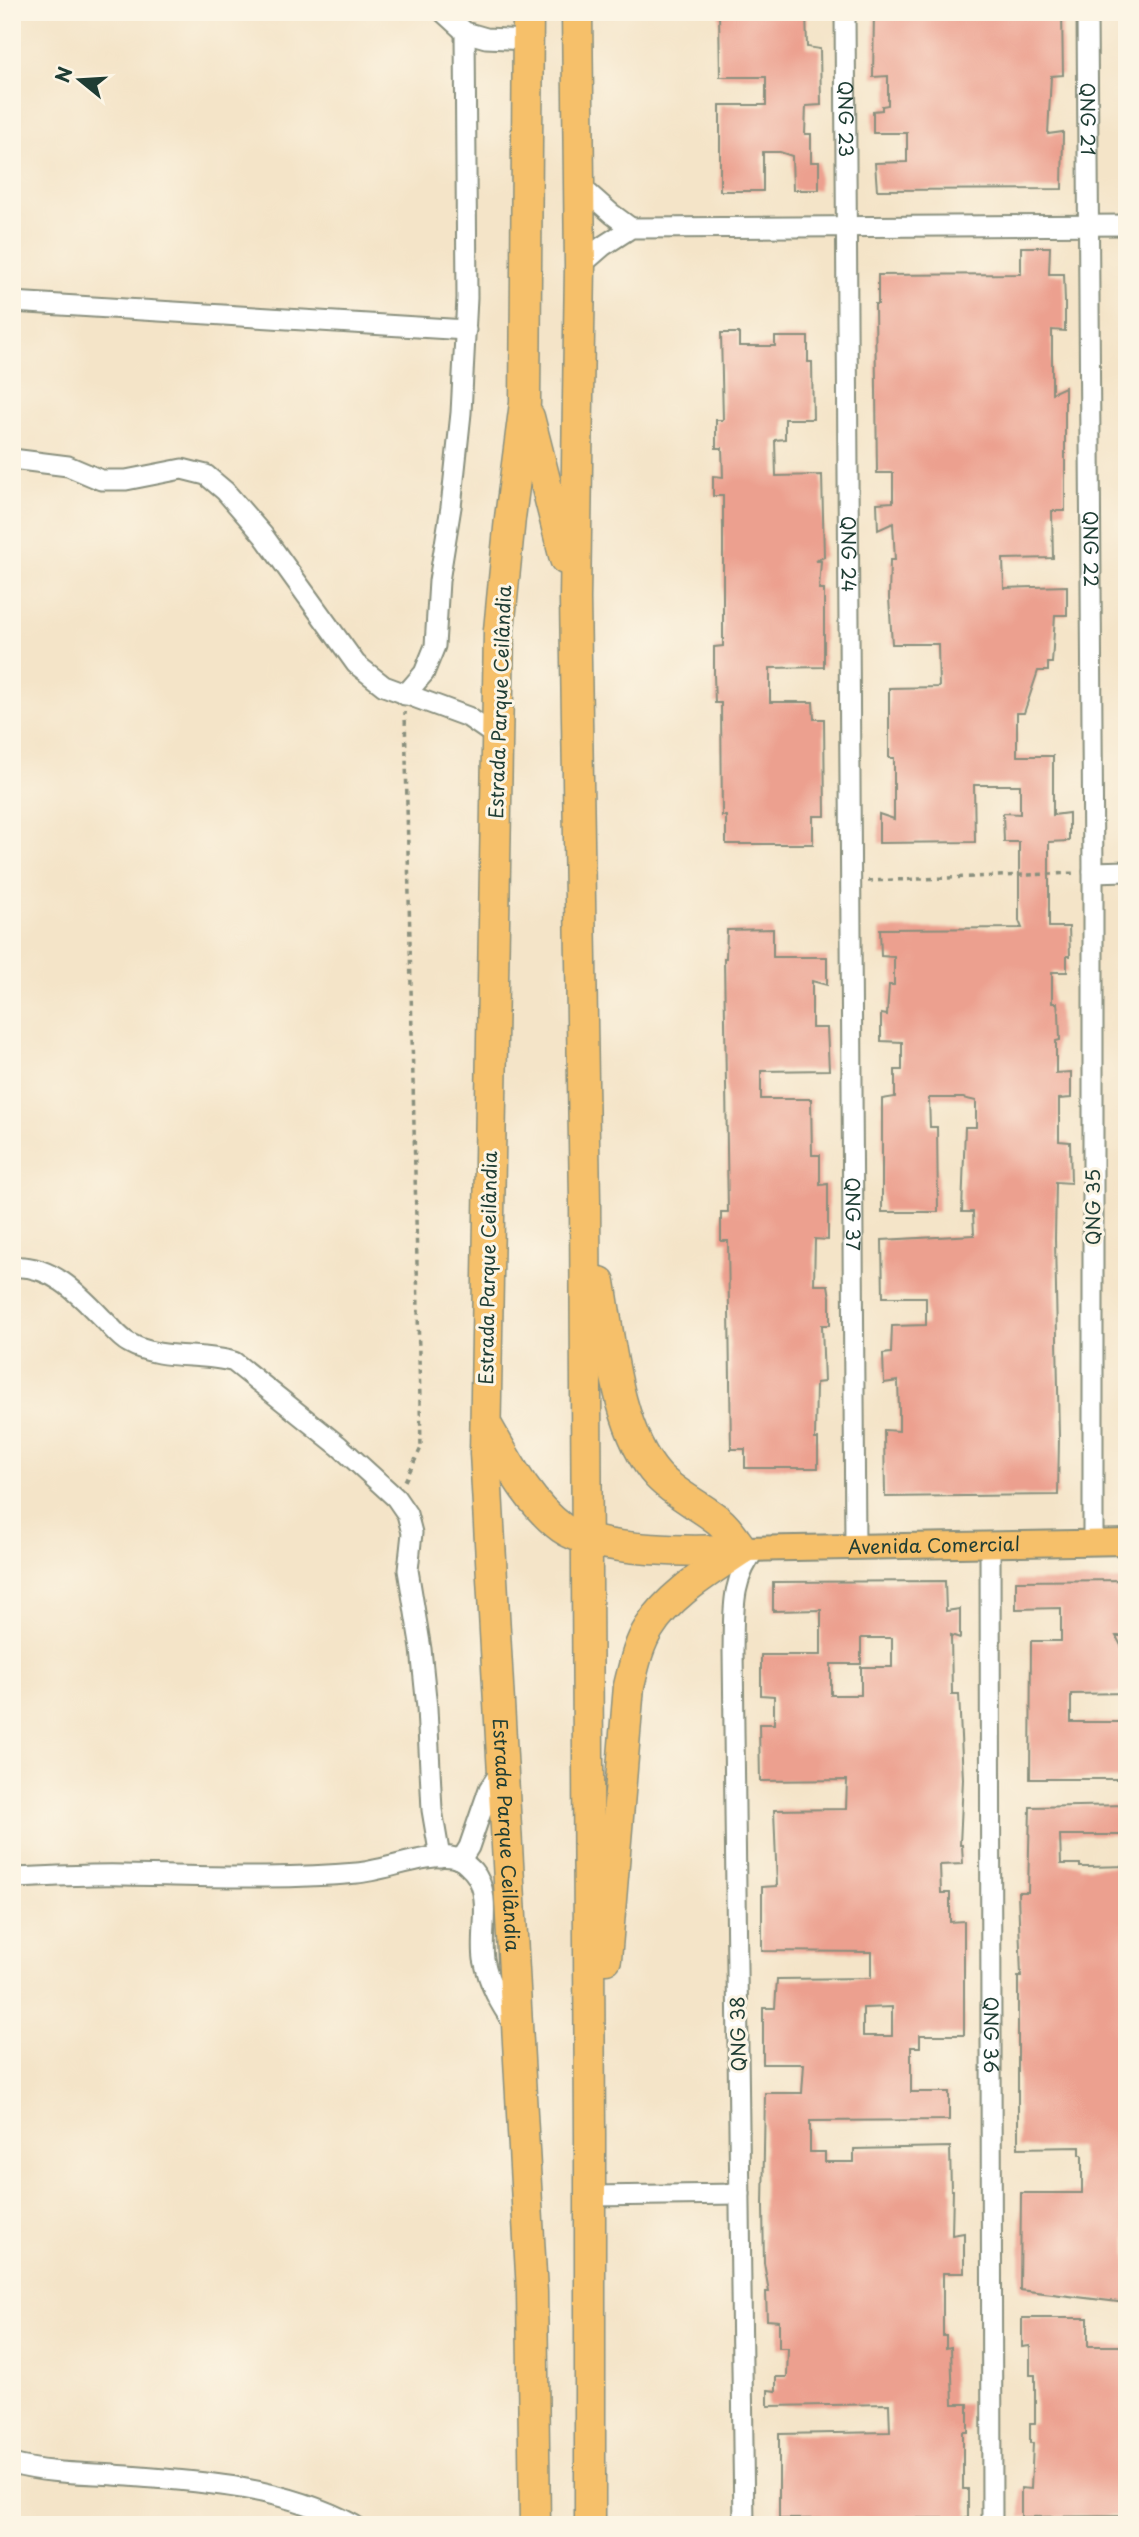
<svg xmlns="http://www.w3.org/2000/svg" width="1139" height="2537" font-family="'Playpen Sans',sans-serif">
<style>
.building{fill:#eca08f;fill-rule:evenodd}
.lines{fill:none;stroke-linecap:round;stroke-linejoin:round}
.minor-casing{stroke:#8a907e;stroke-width:23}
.major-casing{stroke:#8a907e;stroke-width:28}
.highway-casing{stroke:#8a907e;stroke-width:33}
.path{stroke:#8a907e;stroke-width:3.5;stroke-dasharray:5 5;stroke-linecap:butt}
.minor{stroke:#fff;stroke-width:19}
.major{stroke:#f6c06b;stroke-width:24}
.highway{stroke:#f6c06b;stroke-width:30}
.labels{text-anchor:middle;stroke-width:6;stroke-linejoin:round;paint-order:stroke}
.street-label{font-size:19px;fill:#1f3d34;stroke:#fcf5e5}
</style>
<rect width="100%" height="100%" fill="#fcf5e5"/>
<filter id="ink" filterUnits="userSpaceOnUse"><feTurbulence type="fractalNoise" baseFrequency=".0143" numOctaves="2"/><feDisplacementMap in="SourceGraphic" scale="14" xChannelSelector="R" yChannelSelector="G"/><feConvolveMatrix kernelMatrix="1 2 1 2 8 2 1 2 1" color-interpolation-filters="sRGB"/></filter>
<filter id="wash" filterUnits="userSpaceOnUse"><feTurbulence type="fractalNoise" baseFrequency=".00686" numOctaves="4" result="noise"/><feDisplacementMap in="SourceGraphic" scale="28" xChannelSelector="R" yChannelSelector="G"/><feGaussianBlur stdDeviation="1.57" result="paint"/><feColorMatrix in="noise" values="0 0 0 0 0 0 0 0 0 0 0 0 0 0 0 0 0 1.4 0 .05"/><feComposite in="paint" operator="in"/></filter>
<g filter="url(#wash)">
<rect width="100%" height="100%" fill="#f4e4c8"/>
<g id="blocks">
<!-- building -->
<g class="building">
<polygon points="719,12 806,12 807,47 820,49 821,105 806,106 805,134 811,134 811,162 819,162 819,190 793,190 792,156 780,152 763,152 763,191 720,191 720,105 766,105 766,77 720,77"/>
<polygon points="874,12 1062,12 1063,75 1051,76 1048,134 1063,132 1062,189 877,190 875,163 907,162 907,133 873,133 873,111 882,110 882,106 888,105 888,76 873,77"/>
<polygon points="1021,247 1050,247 1049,274 1064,274 1065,302 1065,331 1052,330 1052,393 1065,387 1065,511 1052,511 1053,558 1003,559 1004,588 1067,586 1067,615 1055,615 1052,663 1048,663 1048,671 1038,671 1024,713 1017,713 1017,756 1053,756 1053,815 1069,813 1069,841 1049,842 1049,927 1069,927 1070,956 1067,956 1067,972 1052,972 1052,1003 1057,1003 1058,1012 1059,1012 1060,1040 1056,1041 1056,1073 1071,1072 1071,1098 1059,1099 1059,1141 1070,1142 1071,1183 1056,1182 1055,1239 1059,1438 1058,1495 885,1497 884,1430 899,1431 899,1411 898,1381 884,1383 883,1354 891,1353 892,1326 926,1325 926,1297 883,1297 882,1240 974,1235 973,1212 962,1212 965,1127 976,1127 976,1101 963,1098 929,1098 930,1127 937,1127 938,1212 882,1212 882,1099 895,1097 895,1070 902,1070 902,1042 881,1041 881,1014 887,1015 889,985 894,985 894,957 881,956 880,929 1022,928 1019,921 1019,842 1004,842 1003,813 1020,814 1020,785 974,785 975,842 879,843 879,814 894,819 894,758 889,758 889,688 939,687 938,644 892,644 889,598 890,560 895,560 893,523 878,530 877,503 893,502 893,473 877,473 875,304 878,304 878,275 1021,274"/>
<polygon points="721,333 739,333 739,346 775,346 775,337 808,337 808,362 812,362 813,419 785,419 785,439 775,440 776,476 822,475 824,557 815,561 821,561 819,589 824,589 824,667 770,668 770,702 813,702 814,719 824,719 825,816 813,816 813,844 726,844 726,816 722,816 721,703 715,703 714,675 714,647 723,646 723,496 713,496 713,476 723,477 722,448 716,448 716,420 723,420"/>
<polygon points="773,929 773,957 827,957 827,985 812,981 812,1028 827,1028 829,1070 761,1071 761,1099 811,1099 812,1155 820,1155 820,1185 828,1184 828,1240 815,1239 814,1285 828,1285 830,1297 830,1325 822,1325 824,1382 816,1383 815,1439 818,1439 818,1468 745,1468 745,1449 731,1449 728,1241 721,1241 721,1212 728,1212 724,958 726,958 727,930"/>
<polygon points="1127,1580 1127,1636 1116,1636 1127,1657 1127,1693 1071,1694 1071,1722 1127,1722 1127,1779 1030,1779 1031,1641 1061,1641 1061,1608 1016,1609 1016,1581"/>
<path d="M945 1581 946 1611 960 1609V1638L951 1635 952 1694H959L963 1779 960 1845H962L963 1864 940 1865 941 1893H950V1922L964 1921V2035H920V2047H911V2092H949V2120L810 2121V2152H825V2162H854V2149L950 2147 951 2190H953L952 2235 964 2233V2273H943V2336H946V2348L951 2347 953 2404H968V2432H963V2489H968V2518L779 2519V2434L890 2432 889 2404 768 2406V2390L776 2391V2377H787L788 2348H779V2321L767 2320 766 2292H769L764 2263 763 2207 765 2093H802L804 2064H763V2008H775L777 1979 871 1978V1952L762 1951V1887L777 1886 774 1810 846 1809 847 1780 760 1781 759 1724H774V1696L761 1695V1655H821V1610L773 1611V1582ZM861 1638H892V1667H861V1695H831V1664H861ZM892 2007V2036H863V2008Z"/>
<polygon points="1127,1805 1127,1835 1060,1835 1061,1864 1080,1864 1080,1867 1088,1867 1127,1866 1127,2303 1020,2290 1021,2193 1082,2193 1082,2155 1080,2155 1080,2147 1018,2148 1018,1977 1021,1977 1018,1892 1028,1892 1030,1807"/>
<polygon points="1022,2318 1088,2318 1088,2346 1127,2346 1127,2516 1021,2517 1021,2488 1031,2489 1033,2443 1030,2443 1030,2423 1035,2423 1035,2375 1030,2375 1030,2346 1022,2347"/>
</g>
</g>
</g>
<g filter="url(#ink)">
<use href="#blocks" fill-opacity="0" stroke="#8a907e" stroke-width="2"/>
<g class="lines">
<!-- minor casing -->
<g class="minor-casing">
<g id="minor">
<polyline points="443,12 465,32 486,38 528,40"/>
<path id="s1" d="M845 12 855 1547"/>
<path id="s2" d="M1087 12 1093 872V1543"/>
<polyline points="578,184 612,214 631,228"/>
<polyline points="580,266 603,246 631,228 1127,225"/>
<polyline points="12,302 466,330"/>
<polyline points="12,459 68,466 101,480 126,480 182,469 206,475 225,491 263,535 356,664 384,686 468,717 497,737"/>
<polyline points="405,695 424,673 435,646 439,581 451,507 461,413 467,298 465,32"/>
<polyline points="1093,872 1127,871"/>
<path d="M12 1267C50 1264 77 1292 102 1318 111 1326 118 1337 129 1343 161 1361 200 1352 234 1362L339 1446 396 1498 407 1514 412 1533 408 1570 421 1649 427 1708 432 1810 440 1857"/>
<path id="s3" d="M990 1545 992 2525"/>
<polyline points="458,1859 464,1855 469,1847 489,1789 503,1768"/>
<path d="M12 1878C49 1877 87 1874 124 1875 201 1876 280 1880 357 1873 384 1871 432 1851 456 1858 463 1860 468 1866 473 1871 493 1894 480 1931 484 1959 489 1985 500 2004 515 2026"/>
<polyline points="591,2196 740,2194"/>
<path d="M12 2464C45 2473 80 2473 114 2475 195 2481 280 2485 354 2525"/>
<path d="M744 2525 733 1651C734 1613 730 1580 756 1549"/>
</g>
</g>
<!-- major casing -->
<g class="major-casing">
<g id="major">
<path id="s4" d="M742 1549 1127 1542"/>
</g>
</g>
<!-- highway casing -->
<g class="highway-casing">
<g id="highway">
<path id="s5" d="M528 12 525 403 510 518 499 630 485 1453 532 2292 535 2525"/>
<polyline points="577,12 580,266 575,599 585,1201 590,2134 590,2525"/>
<polyline points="529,417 565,559"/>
<path d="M600 1282C610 1340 617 1431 658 1476 675 1494 699 1505 718 1520 728 1528 735 1539 742 1549"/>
<path d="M486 1424C507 1460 527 1502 562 1528 597 1553 699 1552 742 1549"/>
<path d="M606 1959 629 1686C634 1666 638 1645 649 1628 670 1594 710 1571 742 1549"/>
</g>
</g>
<!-- path -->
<g class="path">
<polyline points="868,881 1077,873"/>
<polyline points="405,1481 421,1448 405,712"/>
</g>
<!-- minor -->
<use href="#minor" class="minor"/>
<!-- major -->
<use href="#major" class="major"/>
<!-- highway -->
<use href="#highway" class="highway"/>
</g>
</g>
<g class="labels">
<!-- street labels -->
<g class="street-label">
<text dy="7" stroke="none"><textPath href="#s2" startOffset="107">QNG 21</textPath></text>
<text dy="7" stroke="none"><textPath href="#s1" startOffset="107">QNG 23</textPath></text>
<text dy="7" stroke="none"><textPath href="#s2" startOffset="537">QNG 22</textPath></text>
<text dy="7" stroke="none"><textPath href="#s1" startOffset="542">QNG 24</textPath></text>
<text transform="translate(500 702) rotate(-88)" y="7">Estrada Parque Ceilândia</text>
<text transform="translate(1093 1207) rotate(-90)" y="7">QNG 35</text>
<text dy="7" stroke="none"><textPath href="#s1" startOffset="1202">QNG 37</textPath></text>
<text transform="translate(488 1268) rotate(-89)" y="7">Estrada Parque Ceilândia</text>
<text dy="7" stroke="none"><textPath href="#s4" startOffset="192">Avenida Comercial</textPath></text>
<text dy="7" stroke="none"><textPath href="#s5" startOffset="1825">Estrada Parque Ceilândia</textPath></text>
<text transform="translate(738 2034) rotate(-91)" y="7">QNG 38</text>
<text dy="7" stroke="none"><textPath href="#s3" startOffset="490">QNG 36</textPath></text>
</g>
</g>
<!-- margin -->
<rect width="1139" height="2537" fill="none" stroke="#fcf5e5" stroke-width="42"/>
<!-- north arrow -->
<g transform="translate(80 80) rotate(288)" stroke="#fcf5e5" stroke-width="5" paint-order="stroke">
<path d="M0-5L12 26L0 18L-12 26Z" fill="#1f3d34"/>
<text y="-10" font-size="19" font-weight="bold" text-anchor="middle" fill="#1f3d34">N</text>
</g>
</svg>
